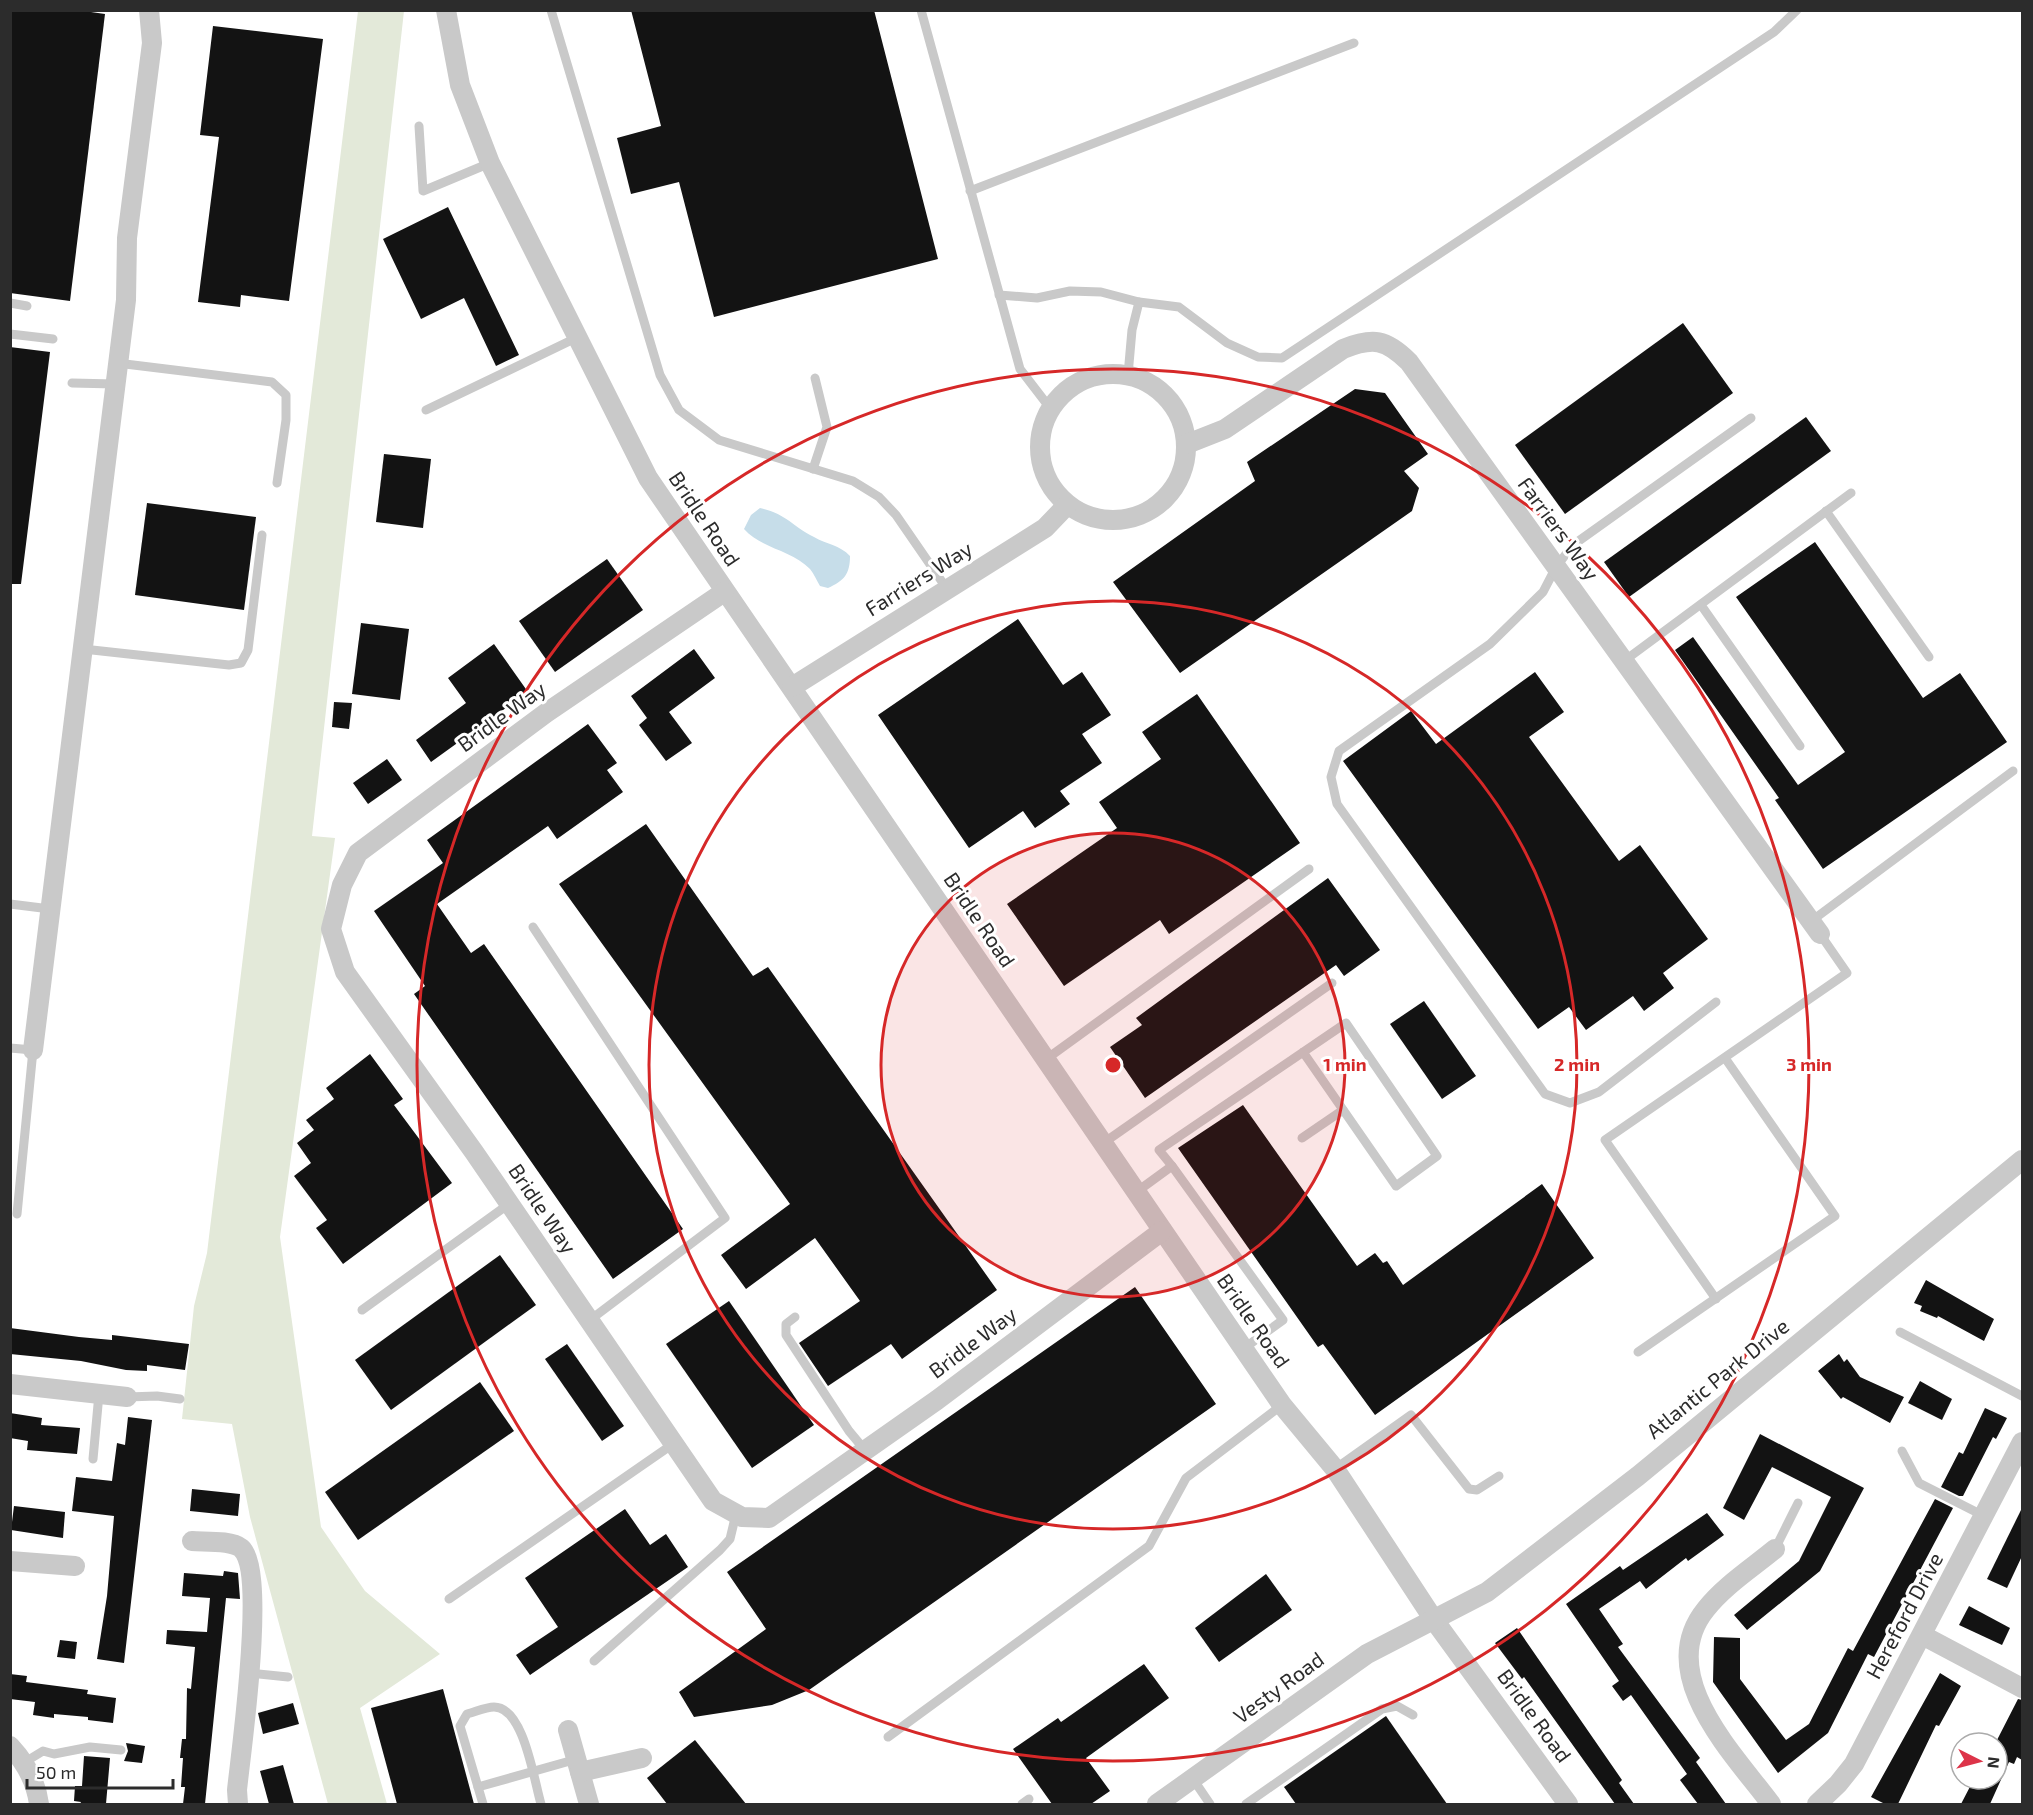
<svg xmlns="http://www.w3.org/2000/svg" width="2033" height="1815" font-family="'Exo 2',sans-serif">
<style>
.green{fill:#e3e9d9}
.water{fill:#c6dde9}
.building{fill:#131313}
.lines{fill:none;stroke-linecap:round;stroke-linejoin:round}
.lane{stroke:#c9c9c9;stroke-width:9}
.street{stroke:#c9c9c9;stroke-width:20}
.ring{fill:none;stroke:#d62828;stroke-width:3}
.labels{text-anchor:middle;stroke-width:6;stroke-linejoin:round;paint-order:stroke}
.street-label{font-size:21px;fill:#2c2c2c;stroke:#fff}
.centre{fill:#d62828;stroke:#fff;stroke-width:3}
.ring-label{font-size:18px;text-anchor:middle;font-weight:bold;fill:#d62828;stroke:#fff;stroke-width:6;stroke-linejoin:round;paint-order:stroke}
</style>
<rect width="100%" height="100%" fill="#fff"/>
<!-- green -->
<polygon class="green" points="358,11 404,11 312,836 335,838 280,1237 321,1527 365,1591 440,1654 360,1708 387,1804 328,1804 250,1517 232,1424 182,1419 194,1306 207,1253"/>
<!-- water -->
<path class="water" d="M760 508C787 514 792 526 814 537 826 544 840 545 850 556 850 574 844 581 828 588L820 586C817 581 814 574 810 569 792 550 762 549 744 529L751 515Z"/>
<!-- building -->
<g class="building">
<polygon points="10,10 77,10 105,14 70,301 10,293"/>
<polygon points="631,10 874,10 938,259 714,317 679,182 631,194 617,138 661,126"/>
<polygon points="213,26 323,39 289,301 241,295 240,307 198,302 219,137 200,135"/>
<polygon points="448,207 519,355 496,366 464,298 421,319 383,239"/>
<polygon points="1683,323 1733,393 1565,514 1515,445"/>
<polygon points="10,347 50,352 21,584 10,584"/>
<polygon points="1355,389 1385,393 1428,454 1404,471 1419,488 1412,511 1180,673 1113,582 1255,481 1247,462"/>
<polygon points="1806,417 1831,451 1629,597 1604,562"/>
<polygon points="384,454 431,459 423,528 376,522"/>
<polygon points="147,503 256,517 244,610 135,595"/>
<polygon points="1815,542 1923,698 1960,673 2007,742 1823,869 1775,800 1779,798 1675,650 1693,637 1798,785 1845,752 1736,597"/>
<polygon points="607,559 643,610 555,672 519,621"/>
<polygon points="1018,619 1063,685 1082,672 1111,715 1082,734 1102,763 1060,791 1070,804 1035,828 1023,811 969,848 878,715"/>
<polygon points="361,623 409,629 400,700 352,694"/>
<polygon points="494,644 528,692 431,762 416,740 466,703 448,678"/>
<polygon points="694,649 715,678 669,712 692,743 666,761 639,725 647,718 631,696"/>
<polygon points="1535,672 1564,712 1529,737 1619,861 1640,845 1708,939 1663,973 1674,988 1644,1011 1633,996 1586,1030 1569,1007 1538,1029 1343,761 1411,711 1436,744"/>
<polygon points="1197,694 1300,843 1169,934 1160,920 1064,986 1007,904 1117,828 1099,802 1161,759 1142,732"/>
<polygon points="334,702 352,703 349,729 332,727"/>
<polygon points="588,724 617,763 607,770 623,792 557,839 548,826 437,904 471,953 484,944 683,1229 613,1279 414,994 425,986 374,911 443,863 427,840"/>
<polygon points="387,759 402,780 368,804 353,783"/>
<polygon points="646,824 753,976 768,967 997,1290 902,1359 891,1344 828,1386 799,1343 860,1301 815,1238 746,1289 721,1255 790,1204 559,884"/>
<polygon points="1328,878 1380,950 1344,976 1336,965 1145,1098 1110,1047 1142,1025 1136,1018"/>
<polygon points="1424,1001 1476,1076 1442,1099 1390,1024"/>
<polygon points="370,1054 403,1099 394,1105 452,1183 343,1264 316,1228 327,1220 294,1176 311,1163 297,1143 314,1130 306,1120 334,1099 326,1088"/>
<polygon points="1243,1105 1357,1266 1375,1253 1383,1263 1387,1261 1403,1285 1542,1184 1594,1258 1375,1415 1323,1344 1318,1347 1178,1148"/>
<polygon points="500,1255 536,1305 391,1410 355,1360"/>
<polygon points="1926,1280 1994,1319 1984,1341 1938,1316 1937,1318 1920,1311 1922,1306 1914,1303"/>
<polygon points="1135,1287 1216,1404 809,1690 772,1705 694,1717 679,1692 766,1629 727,1572"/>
<polygon points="729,1301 814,1425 752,1468 666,1344"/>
<polygon points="10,1328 79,1337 112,1340 112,1335 189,1344 185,1370 147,1365 147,1371 126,1370 81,1361 10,1354"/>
<polygon points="567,1344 624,1426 602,1441 545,1359"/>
<polygon points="1839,1354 1844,1362 1847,1359 1860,1377 1904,1397 1890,1423 1843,1397 1841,1399 1818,1371"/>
<polygon points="1920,1381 1952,1399 1942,1420 1908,1403"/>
<polygon points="480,1382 514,1431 358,1540 325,1492"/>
<polygon points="1985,1408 2007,1418 1996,1439 1993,1437 1963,1496 1959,1496 1941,1487 1959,1452 1963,1454"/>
<polygon points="10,1413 42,1418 41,1425 80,1428 77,1454 27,1450 28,1441 10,1438"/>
<polygon points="128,1417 152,1420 124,1663 97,1659 107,1596 114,1516 72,1511 76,1477 112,1481 117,1443 125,1445"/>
<polygon points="1760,1434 1864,1488 1820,1571 1747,1630 1734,1615 1799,1561 1831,1497 1772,1467 1744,1520 1723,1508"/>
<polygon points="192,1489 240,1494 238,1516 190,1511"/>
<polygon points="1935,1499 1953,1508 1874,1657 1868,1654 1828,1733 1778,1773 1713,1682 1714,1637 1740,1638 1740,1679 1786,1740 1809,1724 1848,1648 1853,1651"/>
<polygon points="14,1506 65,1512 63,1538 11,1530"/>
<polygon points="2022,1508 2022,1556 2007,1588 1987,1579"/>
<polygon points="625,1509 650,1545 666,1534 688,1567 530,1675 516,1655 558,1627 525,1578"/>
<polygon points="1707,1513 1724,1535 1688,1561 1686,1558 1646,1589 1640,1581 1599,1609 1623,1644 1618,1647 1700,1758 1696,1762 1726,1804 1698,1804 1680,1780 1687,1774 1631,1695 1623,1701 1612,1686 1619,1681 1566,1604 1620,1566 1623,1570"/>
<polygon points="224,1571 238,1573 240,1599 226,1598 205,1804 183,1804 185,1787 181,1787 183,1758 180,1758 182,1739 186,1739 187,1688 191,1689 195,1647 166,1644 167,1630 207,1632 210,1598 182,1596 184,1573 223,1576"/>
<polygon points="1266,1574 1292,1610 1219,1662 1195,1628"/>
<polygon points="1969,1606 2010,1628 2002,1645 1959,1625"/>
<polygon points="1517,1628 1622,1780 1619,1783 1634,1804 1615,1804 1524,1677 1522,1679 1495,1643"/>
<polygon points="60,1640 77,1642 75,1659 57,1657"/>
<polygon points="1144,1664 1169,1698 1086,1758 1110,1791 1091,1804 1052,1804 1013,1749 1058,1718 1061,1722"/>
<polygon points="1940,1673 1961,1686 1939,1726 1936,1725 1898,1804 1885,1804 1871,1797"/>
<polygon points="10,1674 27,1676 26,1682 88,1690 87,1694 116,1698 113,1723 88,1720 88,1717 54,1714 54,1718 33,1715 35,1702 10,1699"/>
<polygon points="443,1689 474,1804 397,1804 371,1708"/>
<polygon points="2018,1699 2022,1700 2022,1760 2017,1757 2014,1764 2009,1762 1990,1804 1961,1804 1974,1779 1997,1779 1997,1740"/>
<polygon points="293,1703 299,1724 263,1734 258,1713"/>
<polygon points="1386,1716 1447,1804 1296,1804 1284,1787"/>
<polygon points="695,1740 746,1804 667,1804 647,1778"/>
<polygon points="126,1743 145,1746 142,1763 124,1761 128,1751"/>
<polygon points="84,1756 110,1758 106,1804 80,1804 81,1802 74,1801 75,1786 82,1786"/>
<polygon points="283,1765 294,1804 269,1804 260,1771"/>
</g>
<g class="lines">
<!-- lane -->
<g class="lane">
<polyline points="551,10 660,375 679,410 719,440 853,481 879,497 896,515 947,589"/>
<polyline points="921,10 1020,369 1050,408"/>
<polyline points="419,126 423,191 490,163"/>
<polyline points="970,191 1354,43"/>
<polyline points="999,295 1037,298 1070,291 1101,292 1139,302 1179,307 1227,343 1258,357 1282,358 1774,32 1797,10"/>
<polyline points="10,303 27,306"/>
<polyline points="10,334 53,339"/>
<polyline points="117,363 272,382 286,395 286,420 277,483"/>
<polyline points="1128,375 1132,330 1139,302"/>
<polyline points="72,383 115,384"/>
<polyline points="426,410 576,338"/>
<polyline points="813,469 827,427 815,378"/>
<polyline points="1826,511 1929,657"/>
<polyline points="1701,605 1800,746"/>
<polyline points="83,649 229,665 241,663 248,650 262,535"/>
<polyline points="1624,661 1851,493"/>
<polyline points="10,904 50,909"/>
<polyline points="1810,922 2013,771"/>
<polyline points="533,927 725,1218 590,1320"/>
<polyline points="1716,1002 1599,1092 1570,1103 1545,1094 1337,804 1331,777 1339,751 1490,644 1543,592 1556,567 1573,545 1751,418"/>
<polyline points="10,1048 33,1050 17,1214"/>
<polyline points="1045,1060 1309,869"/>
<polyline points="1302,1138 1343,1110"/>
<polyline points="1102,1144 1332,983"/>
<polyline points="1172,1166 1159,1150 1346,1023 1437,1156 1396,1186 1303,1052"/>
<polyline points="1135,1193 1172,1166 1283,1320 1243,1349"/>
<polyline points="1716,1299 1605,1140 1847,973 1820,934"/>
<polyline points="362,1310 509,1204"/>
<polyline points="795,1317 786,1324 786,1335 849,1431 864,1449"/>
<polyline points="1900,1332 2022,1396"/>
<polyline points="1638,1352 1835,1216 1725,1058"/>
<polyline points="127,1397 157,1396 180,1399"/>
<polyline points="1902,1451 1919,1483 1984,1516"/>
<polyline points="93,1459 99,1394"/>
<polyline points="1335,1469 1411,1415 1469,1489 1477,1490 1499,1476"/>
<polyline points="1775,1549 1798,1503"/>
<polyline points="449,1599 673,1444"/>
<polyline points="594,1661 720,1550 730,1539 736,1514"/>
<polyline points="249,1673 288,1677"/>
<polyline points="888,1737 1149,1546 1186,1478 1282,1405"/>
<polyline points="25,1762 43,1751 54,1754 90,1747 121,1750"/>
<polyline points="1193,1779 1210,1804"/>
<polyline points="478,1787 577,1759"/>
<path d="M483 1804 460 1726 467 1714C475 1712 486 1707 494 1707 524 1707 534 1781 541 1804"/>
<polyline points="1022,1804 1029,1799"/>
<polyline points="1246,1804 1382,1709 1397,1706 1413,1715"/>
</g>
<!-- street -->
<g class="street">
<polyline points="446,10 460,85 490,163 648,478 1282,1405 1335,1469 1434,1620 1568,1804"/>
<circle cx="1113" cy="447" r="73"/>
<path d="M1187 444 1225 429 1343 349C1373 337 1386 339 1409 362L1820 934"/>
<polyline points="724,592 546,713 358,853 342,885 331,929 345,972 474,1152 713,1501 742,1517 769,1518 937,1400 1162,1231"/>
<polyline points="792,687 1045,528 1067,505"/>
<polyline points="33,1050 126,300 127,238 152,43 149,10"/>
<polyline points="10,1384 127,1397"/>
<path d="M192 1541C205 1542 231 1540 241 1548 267 1571 241 1751 237 1790L238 1804"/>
<polyline points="10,1561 75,1566"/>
<polyline points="1922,1635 2022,1688"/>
<polyline points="568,1730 589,1804"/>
<path d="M10 1746C26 1763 36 1781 39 1804"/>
<polyline points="580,1772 642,1758"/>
<polyline points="1157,1804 1367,1654 1487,1592 1638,1476 2022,1160"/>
<path d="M1771 1804C1734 1754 1653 1674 1706 1609 1724 1586 1752 1568 1775 1549"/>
<polyline points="1817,1804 1838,1784 1854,1764 2022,1442"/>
</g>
</g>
<!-- distance rings -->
<circle cx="1113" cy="1065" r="232" fill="#d62828" fill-opacity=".12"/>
<g class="ring">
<circle cx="1113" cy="1065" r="232"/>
<circle cx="1113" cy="1065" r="464"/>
<circle cx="1113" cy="1065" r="696"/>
</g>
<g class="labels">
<!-- street labels -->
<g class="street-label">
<text transform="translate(704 519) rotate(56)" y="7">Bridle Road</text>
<text transform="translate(1558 529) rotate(54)" y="7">Farriers Way</text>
<text transform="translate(919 579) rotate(-32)" y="7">Farriers Way</text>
<text transform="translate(502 717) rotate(-36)" y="7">Bridle Way</text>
<text transform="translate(979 920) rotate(56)" y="7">Bridle Road</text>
<text transform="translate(542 1209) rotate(56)" y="7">Bridle Way</text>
<text transform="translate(1253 1321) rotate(55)" y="7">Bridle Road</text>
<text transform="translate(973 1343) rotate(-37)" y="7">Bridle Way</text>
<text transform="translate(1718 1379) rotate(-39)" y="7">Atlantic Park Drive</text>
<text transform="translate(1905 1616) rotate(-62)" y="7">Hereford Drive</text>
<text transform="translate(1279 1688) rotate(-36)" y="7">Vesty Road</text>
<text transform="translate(1534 1716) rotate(54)" y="7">Bridle Road</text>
</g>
</g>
<circle cx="1113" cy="1065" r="9" class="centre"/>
<g class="ring-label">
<text x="1345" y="1071">1 min</text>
<text x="1577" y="1071">2 min</text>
<text x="1809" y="1071">3 min</text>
</g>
<!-- border -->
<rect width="2033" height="1815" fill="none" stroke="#2c2c2c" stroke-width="24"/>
<!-- north arrow -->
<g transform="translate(1979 1761) rotate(96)"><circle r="28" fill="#ffffff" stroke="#ababab" stroke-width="1.5"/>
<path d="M0-4.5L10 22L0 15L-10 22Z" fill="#dd3449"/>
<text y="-9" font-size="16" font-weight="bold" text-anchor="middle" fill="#2c2c2c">N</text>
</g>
<!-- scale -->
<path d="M27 1779v9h146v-9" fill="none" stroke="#2c2c2c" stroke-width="3"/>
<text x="36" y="1779" font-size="18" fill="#2c2c2c" stroke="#ffffff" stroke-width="4.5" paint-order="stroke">50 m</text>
</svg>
